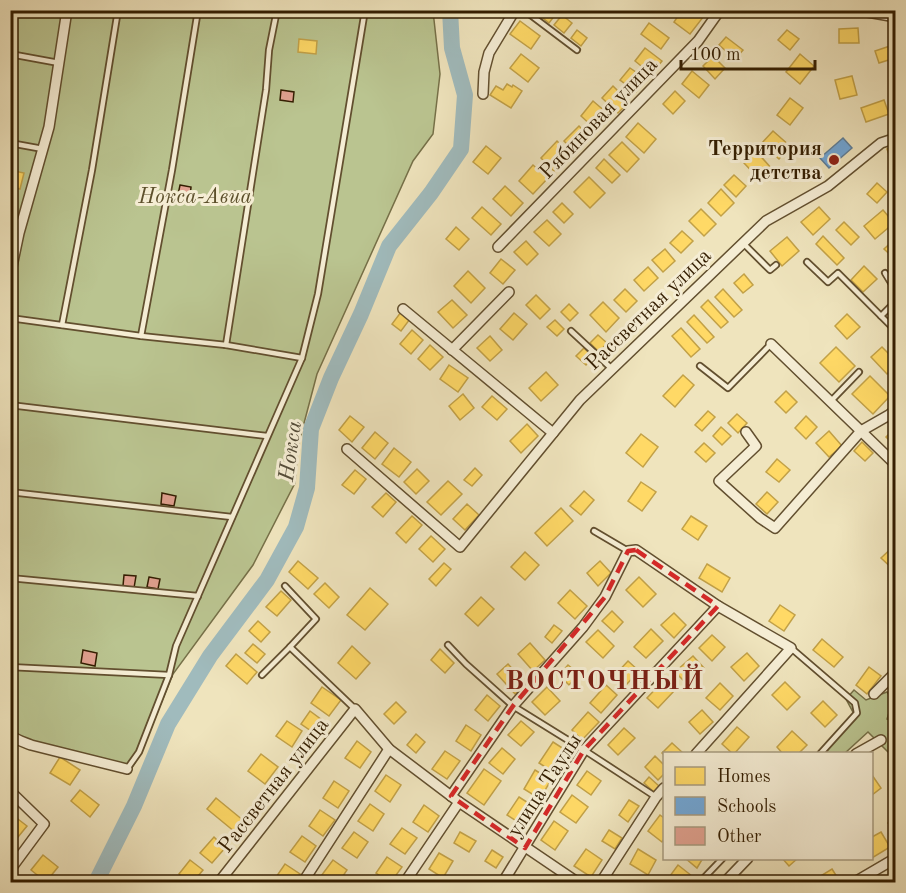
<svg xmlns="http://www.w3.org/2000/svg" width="906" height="893" font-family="'Old Standard TT',serif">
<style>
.green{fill:#bac490;stroke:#767048;stroke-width:1.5}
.homes{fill:#ffd966;stroke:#c2a147;stroke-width:1.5}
.schools{fill:#6fa8dc;stroke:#5d7e9a;stroke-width:1.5}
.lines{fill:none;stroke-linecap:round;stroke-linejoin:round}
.river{stroke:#a0bbbd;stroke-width:16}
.building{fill:#e1a190;stroke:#331d00;stroke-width:1.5}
.lane-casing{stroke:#624f2f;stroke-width:8}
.street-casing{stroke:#624f2f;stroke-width:12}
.lane{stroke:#f5edd4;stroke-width:4.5}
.street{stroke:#f5edd4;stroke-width:9}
.marked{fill:none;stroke:#d62828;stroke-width:4.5;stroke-dasharray:12 8;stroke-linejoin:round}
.poi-dot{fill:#8f2418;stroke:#f5edd4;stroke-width:2}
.labels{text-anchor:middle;stroke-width:6;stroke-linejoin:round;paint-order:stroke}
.street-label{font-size:21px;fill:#331d00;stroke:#f5edd4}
.poi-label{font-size:21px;font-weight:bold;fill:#331d00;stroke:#f5edd4;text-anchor:end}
.park-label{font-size:21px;font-style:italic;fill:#5c4f2b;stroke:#f5edd4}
.water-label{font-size:22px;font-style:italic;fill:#544c39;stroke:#f5edd4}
.district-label{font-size:27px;font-weight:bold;letter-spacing:1.5px;fill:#7a1f14;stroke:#f5edd4}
</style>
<rect width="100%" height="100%" fill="#efe4bd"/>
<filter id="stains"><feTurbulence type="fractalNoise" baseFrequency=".00333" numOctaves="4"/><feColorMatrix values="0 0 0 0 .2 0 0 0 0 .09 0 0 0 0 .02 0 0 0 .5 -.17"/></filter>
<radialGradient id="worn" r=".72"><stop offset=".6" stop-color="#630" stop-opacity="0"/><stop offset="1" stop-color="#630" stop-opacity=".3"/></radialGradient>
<!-- green -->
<g class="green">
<polygon points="11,11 433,11 440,74 433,134 413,161 317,374 298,446 295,483 253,565 173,674 140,755 129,772 11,737"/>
<polygon points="854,690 866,700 887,692 893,700 887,719 895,722 895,759 868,732 845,753 822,754 855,716 846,699"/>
</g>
<!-- homes -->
<g class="homes">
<polygon points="533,10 559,10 549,23"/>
<polygon points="682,10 696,10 704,16 690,34 674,22"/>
<polygon points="562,15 572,23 564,33 554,25"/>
<polygon points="520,21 540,36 531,49 510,34"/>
<polygon points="649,23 669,38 661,49 641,34"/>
<polygon points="858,28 859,43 839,43 839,29"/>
<polygon points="577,30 587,38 581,46 571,38"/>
<polygon points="787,30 799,39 790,50 778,40"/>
<polygon points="726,37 743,50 735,59 719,45"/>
<polygon points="299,39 317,41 316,54 298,52"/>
<polygon points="890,46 895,58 879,63 875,51"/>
<polygon points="645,48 662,61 651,74 635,61"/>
<polygon points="521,54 539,68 528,82 510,68"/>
<polygon points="800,54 814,66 800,84 786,72"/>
<polygon points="713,56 725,68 715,79 703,66"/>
<polygon points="630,68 646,79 636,92 620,80"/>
<polygon points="692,71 709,85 699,98 682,84"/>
<polygon points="852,76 857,95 840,99 835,80"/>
<polygon points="507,84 512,87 513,85 522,91 511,108 490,95 496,86 503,90"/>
<polygon points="613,86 629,102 618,113 602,98"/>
<polygon points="675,91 685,101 673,114 663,104"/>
<polygon points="896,91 896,112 889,92"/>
<polygon points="790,98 803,108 790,125 777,115"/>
<polygon points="884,100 889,114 866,122 861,108"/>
<polygon points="593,101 607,113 594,128 581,116"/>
<polygon points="638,123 656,139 644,153 626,137"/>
<polygon points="579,126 589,136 574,151 564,141"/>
<polygon points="773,131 790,146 779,159 761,144"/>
<polygon points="557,141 570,154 554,171 541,158"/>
<polygon points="622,142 639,159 627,172 609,155"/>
<polygon points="486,146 501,158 488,174 473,162"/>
<polygon points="896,146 896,162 892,163 887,149"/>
<polygon points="756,151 772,169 760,180 744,163"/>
<polygon points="604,159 620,175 612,183 596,168"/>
<polygon points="533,165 548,178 533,194 519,181"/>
<polygon points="10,170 24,173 20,189 10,187"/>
<polygon points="734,175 746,186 736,197 724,185"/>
<polygon points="589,177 605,193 590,208 574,192"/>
<polygon points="877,183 887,192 877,203 867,194"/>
<polygon points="505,186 523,203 511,216 493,199"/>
<polygon points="721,189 734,203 721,216 708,203"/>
<polygon points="562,203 573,214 564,223 553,212"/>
<polygon points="482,207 501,224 491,235 472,218"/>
<polygon points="819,207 830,219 813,235 801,222"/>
<polygon points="701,209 716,224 704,236 689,221"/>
<polygon points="883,210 894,223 875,239 864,226"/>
<polygon points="547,220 561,234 549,246 534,232"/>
<polygon points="844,222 859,237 851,245 836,230"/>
<polygon points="456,227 469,239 459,250 446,239"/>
<polygon points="682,231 693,241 681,253 670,243"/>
<polygon points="823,236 844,258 837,265 816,244"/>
<polygon points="787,237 799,251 782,266 770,251"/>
<polygon points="896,238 896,260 884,249"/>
<polygon points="526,241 538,254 527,265 514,252"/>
<polygon points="665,249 675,261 663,272 652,260"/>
<polygon points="501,259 515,270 503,284 490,273"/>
<polygon points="864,266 877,279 863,292 851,280"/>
<polygon points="648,267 658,278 644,291 634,280"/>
<polygon points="468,271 485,288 471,303 454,286"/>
<polygon points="744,274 753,285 743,293 734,283"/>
<polygon points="625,289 637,301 626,312 614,300"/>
<polygon points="723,289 742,310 734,317 715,297"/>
<polygon points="536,295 550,309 540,319 526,305"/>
<polygon points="452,300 467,315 453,328 438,312"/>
<polygon points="708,300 728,322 721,328 701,307"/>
<polygon points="603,302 619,318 606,332 590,315"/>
<polygon points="569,304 578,313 570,321 561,312"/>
<polygon points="401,312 410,319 401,331 392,324"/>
<polygon points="514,313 527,324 513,340 500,329"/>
<polygon points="847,314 860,327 847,339 835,326"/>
<polygon points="694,315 714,337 707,343 687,322"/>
<polygon points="555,320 564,329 557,336 547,327"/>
<polygon points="681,328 700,349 691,357 672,336"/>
<polygon points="412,330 423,340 411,354 400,344"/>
<polygon points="598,335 607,343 599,352 590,343"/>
<polygon points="490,336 502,350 490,361 477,348"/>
<polygon points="430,345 443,357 430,370 418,359"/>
<polygon points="836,347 855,366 839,382 820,363"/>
<polygon points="882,347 896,361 896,366 887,374 871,357"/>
<polygon points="584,348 593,357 586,365 576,356"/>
<polygon points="449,365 468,378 458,392 440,379"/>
<polygon points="546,372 558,385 541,401 529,388"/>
<polygon points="683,375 694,385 675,407 663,396"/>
<polygon points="870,376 890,396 873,414 852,394"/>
<polygon points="786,391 797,402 786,413 775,402"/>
<polygon points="463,394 474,408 460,420 449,406"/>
<polygon points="492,396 507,409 497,420 482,407"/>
<polygon points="708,411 715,417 702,431 695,425"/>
<polygon points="737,414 747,423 738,433 728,423"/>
<polygon points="350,416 364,427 352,442 339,430"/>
<polygon points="806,416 817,427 806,439 795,428"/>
<polygon points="527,424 538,436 521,453 510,441"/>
<polygon points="721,427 731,436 722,445 713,436"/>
<polygon points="896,427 896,447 886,437"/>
<polygon points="829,431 842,446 829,457 816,443"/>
<polygon points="375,432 388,443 375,459 362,448"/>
<polygon points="641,434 658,447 643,467 626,453"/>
<polygon points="862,442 873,453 865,461 854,451"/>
<polygon points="704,443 715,453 706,462 695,452"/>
<polygon points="394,448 411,462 399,477 382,464"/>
<polygon points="777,459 790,470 779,482 766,472"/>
<polygon points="475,468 482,475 472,486 464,480"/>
<polygon points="417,469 429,481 416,494 404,482"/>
<polygon points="355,470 366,479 354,494 342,485"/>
<polygon points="448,481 462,494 441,515 427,502"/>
<polygon points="641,482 656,492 642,511 628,501"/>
<polygon points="584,491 594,500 581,515 570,506"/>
<polygon points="767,492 778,502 767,514 756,504"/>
<polygon points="386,493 396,502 383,517 372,507"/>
<polygon points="467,504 479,515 465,530 453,519"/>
<polygon points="561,508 573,521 547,546 535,533"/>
<polygon points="412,516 422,525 406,543 396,533"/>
<polygon points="691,516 707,526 698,540 682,529"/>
<polygon points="431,536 445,549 433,562 419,549"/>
<polygon points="896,544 896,572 881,558"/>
<polygon points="525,552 539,565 525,580 511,567"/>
<polygon points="298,561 318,578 308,589 289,572"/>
<polygon points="600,561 611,573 598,586 587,573"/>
<polygon points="444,563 451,569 436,586 429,579"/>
<polygon points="707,564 730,578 722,592 699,578"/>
<polygon points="639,577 656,594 643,607 626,590"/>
<polygon points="325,583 339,597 329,608 314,594"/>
<polygon points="370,588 388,604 365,630 347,615"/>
<polygon points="570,590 587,606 575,619 558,603"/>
<polygon points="281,591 291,600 277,616 266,607"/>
<polygon points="481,597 494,609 478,626 465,614"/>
<polygon points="780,605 795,615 784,631 769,621"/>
<polygon points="612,611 623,622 614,632 602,621"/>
<polygon points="674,613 686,625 674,638 661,625"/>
<polygon points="258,621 270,632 261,642 249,631"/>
<polygon points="554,625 562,631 552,643 545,637"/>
<polygon points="651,629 663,641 646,658 634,647"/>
<polygon points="598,630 614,646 603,658 586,642"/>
<polygon points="712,635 725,647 712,661 699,648"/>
<polygon points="822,639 843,657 834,667 813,650"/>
<polygon points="530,643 545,660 533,671 518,654"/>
<polygon points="253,644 265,654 257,663 245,653"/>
<polygon points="352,646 370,663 356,679 338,663"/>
<polygon points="440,649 454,663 445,673 431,660"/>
<polygon points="747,653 759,666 744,681 731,667"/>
<polygon points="236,654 257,672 247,684 226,666"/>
<polygon points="693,656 704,668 687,684 675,672"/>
<polygon points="628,661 639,671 626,685 615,675"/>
<polygon points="508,664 526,684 515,694 497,674"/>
<polygon points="568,665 579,674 569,685 559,675"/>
<polygon points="869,667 881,676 867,694 856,685"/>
<polygon points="663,681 674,691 658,708 647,698"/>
<polygon points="785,682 800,697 787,710 772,695"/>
<polygon points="720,683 733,696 720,710 706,698"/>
<polygon points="606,685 617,695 601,713 590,703"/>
<polygon points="322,687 341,700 329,716 311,703"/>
<polygon points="547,687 560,701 545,715 532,702"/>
<polygon points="487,695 500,706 488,721 475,710"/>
<polygon points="823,701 837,715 825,727 811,713"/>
<polygon points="396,702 406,712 394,724 384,714"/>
<polygon points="702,710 713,722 700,734 689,722"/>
<polygon points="310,711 326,723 317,735 301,724"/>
<polygon points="588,712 599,722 582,740 572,730"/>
<polygon points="287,721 302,731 292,747 276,736"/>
<polygon points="521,721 534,732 521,746 508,735"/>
<polygon points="466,725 481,735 471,751 456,741"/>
<polygon points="737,727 749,737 734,754 733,754 722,744"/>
<polygon points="624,728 635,738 618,755 608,745"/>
<polygon points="792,731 807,745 798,754 783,754 777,747"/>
<polygon points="416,734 425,742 416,753 407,745"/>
<polygon points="357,741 371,752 360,768 345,758"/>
<polygon points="553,742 567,751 553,772 539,763"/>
<polygon points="672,743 683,753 683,754 664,754 664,755 662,753"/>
<polygon points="502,748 515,759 503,774 489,763"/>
<polygon points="445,751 460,761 447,779 432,769"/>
<polygon points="261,754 278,767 265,784 248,771"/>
<polygon points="655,756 664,765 664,774 658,780 645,767"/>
<polygon points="60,757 80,770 70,785 50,773"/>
<polygon points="484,769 501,781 484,805 467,793"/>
<polygon points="535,770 551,780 540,799 524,789"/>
<polygon points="587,771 601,781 591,795 577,785"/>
<polygon points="386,775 401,785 390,802 375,791"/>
<polygon points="872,775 881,788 872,795"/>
<polygon points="649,777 659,786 654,792 644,783"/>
<polygon points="334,781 349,791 338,808 323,798"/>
<polygon points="80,790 99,805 90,817 71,801"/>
<polygon points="572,795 588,807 576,823 560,812"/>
<polygon points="519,797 533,806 521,824 507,815"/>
<polygon points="216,798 244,821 235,832 207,809"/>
<polygon points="629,800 639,806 628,822 619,815"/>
<polygon points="370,804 384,814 373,831 358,821"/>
<polygon points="424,805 439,816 428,832 413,822"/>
<polygon points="320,810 335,820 323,836 309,826"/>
<polygon points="660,815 664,818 664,839 662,842 648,831"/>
<polygon points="14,816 27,826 14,842 10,838 10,820"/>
<polygon points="896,819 896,837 888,823"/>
<polygon points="554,821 568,831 555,850 541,840"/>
<polygon points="402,828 417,838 405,854 390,844"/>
<polygon points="609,830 622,838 615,849 602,841"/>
<polygon points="354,832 368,842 357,858 342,848"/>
<polygon points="460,832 476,841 469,852 454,843"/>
<polygon points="881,832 890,847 872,858 872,837"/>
<polygon points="302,836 316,846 305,862 290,852"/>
<polygon points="214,837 225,848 212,863 200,853"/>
<polygon points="586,849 602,860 591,877 574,866"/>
<polygon points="638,849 656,860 648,875 630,864"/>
<polygon points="492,850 503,857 496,868 485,861"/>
<polygon points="439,853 453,861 443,878 429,869"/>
<polygon points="43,855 58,867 46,882 31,870"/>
<polygon points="387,857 402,867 391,882 389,882 376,873"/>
<polygon points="685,858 703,858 697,868"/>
<polygon points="782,858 798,858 789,866"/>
<polygon points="190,860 203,870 193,882 189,882 179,874"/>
<polygon points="333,860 347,870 339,882 330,882 321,876"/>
<polygon points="285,864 300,874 294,882 277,882 274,880"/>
<polygon points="678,865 692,876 687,882 670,882 667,880"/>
<polygon points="832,869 839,880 836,882 815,882 814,880"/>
<polygon points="521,877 532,882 518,882"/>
</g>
<!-- schools -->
<polygon class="schools" points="843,138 852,148 829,168 820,158"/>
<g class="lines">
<!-- river -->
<polyline class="river" points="96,882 134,806 168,724 210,656 267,580 296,527 307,488 311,429 331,378 361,314 389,246 431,193 461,149 465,95 452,48 450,10"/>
</g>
<!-- building -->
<g class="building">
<polygon points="34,10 51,10 49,16 34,12"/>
<polygon points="281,90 294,92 293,102 280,100"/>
<polygon points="180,185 191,187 190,197 178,195"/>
<polygon points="232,191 242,192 242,199 231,199"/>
<polygon points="162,493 176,496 174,506 161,504"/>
<polygon points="124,575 136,576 134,588 123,586"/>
<polygon points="149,577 160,579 158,589 147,587"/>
<polygon points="83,650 97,653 95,666 81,663"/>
</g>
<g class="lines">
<!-- lane casing -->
<g class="lane-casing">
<g id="lane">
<polyline points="524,10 577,50"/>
<polyline points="10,54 59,63"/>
<polyline points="10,143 43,149"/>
<polyline points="10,231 19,233"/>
<polyline points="743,243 770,270 776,265"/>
<polyline points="807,262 828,282 838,273 896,331"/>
<polyline points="885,273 896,291"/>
<polyline points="881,316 896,301"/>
<polyline points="10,318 141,336 226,345 302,358"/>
<polyline points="62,325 92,170 118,10"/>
<polyline points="571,331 612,369"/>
<polyline points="141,336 172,170 198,10"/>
<polyline points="226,345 266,90 269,50 277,10"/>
<polyline points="700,366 728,388 771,344"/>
<polyline points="831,401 859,372"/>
<polyline points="10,405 267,436"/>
<polyline points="10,492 232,517"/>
<polyline points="594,531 628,551"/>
<polyline points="10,578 198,596"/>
<polyline points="285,586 316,619 290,647 355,709"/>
<polyline points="448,645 466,664 513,706 584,750 656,797"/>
<polyline points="791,648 855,703 857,713 820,754"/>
<polyline points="10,667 169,675"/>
<polyline points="262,675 290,647"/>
<polyline points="127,769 139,752 169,675 176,646 302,358 318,294 365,10"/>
<polyline points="700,882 723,858"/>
</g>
</g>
<!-- street casing -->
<g class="street-casing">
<g id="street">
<polyline points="856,10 896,17"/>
<polyline points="483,94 484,72 489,53 515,10"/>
<polyline points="498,247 698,41 720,10"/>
<polyline points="10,276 19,233 49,127 67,10"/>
<polyline points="403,309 553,433"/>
<polyline points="771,344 896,465"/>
<polyline points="452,350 509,292"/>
<polyline points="746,432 756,446 719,481 760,518 775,528 861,431 889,415 896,409"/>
<polyline points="347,449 460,547 580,400 766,221 828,186 881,143 896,138"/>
<polyline points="874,694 896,672"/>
<path d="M10 734C15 740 24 742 31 745L127 769"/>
<polyline points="856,754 881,740"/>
<polyline points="10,791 44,824 10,870"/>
<polyline points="451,796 513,706 583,627 605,597 628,551 636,550 718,606 791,648 696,754"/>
<polyline points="219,882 355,709 389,749 459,802 577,882"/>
<polyline points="303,882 389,749"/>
<polyline points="405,882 459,802"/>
<polyline points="503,882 584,750 718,606"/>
<polyline points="601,882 656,797 664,788"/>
<polyline points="725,882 748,858"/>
<polyline points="855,882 896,858"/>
</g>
</g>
<!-- lane -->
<use href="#lane" class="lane"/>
<!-- street -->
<use href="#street" class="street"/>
</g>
<!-- marked area -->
<path class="marked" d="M636 550 718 606 584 750 525 848 451 796 513 706 605 597 628 551Z"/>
<!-- markers -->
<circle class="poi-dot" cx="834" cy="160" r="6"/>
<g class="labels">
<!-- street labels -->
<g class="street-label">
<text transform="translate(598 118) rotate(-46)" y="7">Рябиновая улица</text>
<text transform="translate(648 309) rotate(-44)" y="7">Рассветная улица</text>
<text transform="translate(273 785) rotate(-52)" y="7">Рассветная улица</text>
<text transform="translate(544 785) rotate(-57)" y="7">улица Таулы</text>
</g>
<!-- poi labels -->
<g class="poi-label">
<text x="822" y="155">Территория<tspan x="822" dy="24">детства</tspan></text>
</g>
<!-- park labels -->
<g class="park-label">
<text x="195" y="203">Нокса-Авиа</text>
</g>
<!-- water labels -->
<g class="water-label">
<text transform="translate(289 451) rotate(-82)" y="8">Нокса</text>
</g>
<!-- district labels -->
<g class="district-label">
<text x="605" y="689">ВОСТОЧНЫЙ</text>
</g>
</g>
<!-- margin -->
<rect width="906" height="893" fill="none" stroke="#efe4bd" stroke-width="36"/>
<rect x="12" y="12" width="882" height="869" fill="none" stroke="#331d00" stroke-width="3"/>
<rect x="18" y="18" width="870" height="857" fill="none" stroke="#331d00" stroke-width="1.5"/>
<!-- legend -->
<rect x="663" y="752" width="210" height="108" fill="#f5edd4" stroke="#a79a7f" stroke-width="1.5"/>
<rect x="675" y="767" width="30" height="18" fill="#ffd966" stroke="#a79a7f" stroke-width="1.5"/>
<text x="717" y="782" font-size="18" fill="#331d00">Homes</text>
<rect x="675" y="797" width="30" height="18" fill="#6fa8dc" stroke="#a79a7f" stroke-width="1.5"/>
<text x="717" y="812" font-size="18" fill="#331d00">Schools</text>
<rect x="675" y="827" width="30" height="18" fill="#e1a190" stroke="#a79a7f" stroke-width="1.5"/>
<text x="717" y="842" font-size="18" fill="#331d00">Other</text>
<!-- scale -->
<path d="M681 60v9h134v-9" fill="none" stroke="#331d00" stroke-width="3"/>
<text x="690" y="60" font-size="18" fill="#331d00" stroke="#f5edd4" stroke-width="4.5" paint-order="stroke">100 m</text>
<rect width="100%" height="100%" filter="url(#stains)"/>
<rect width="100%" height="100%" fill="url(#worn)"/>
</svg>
